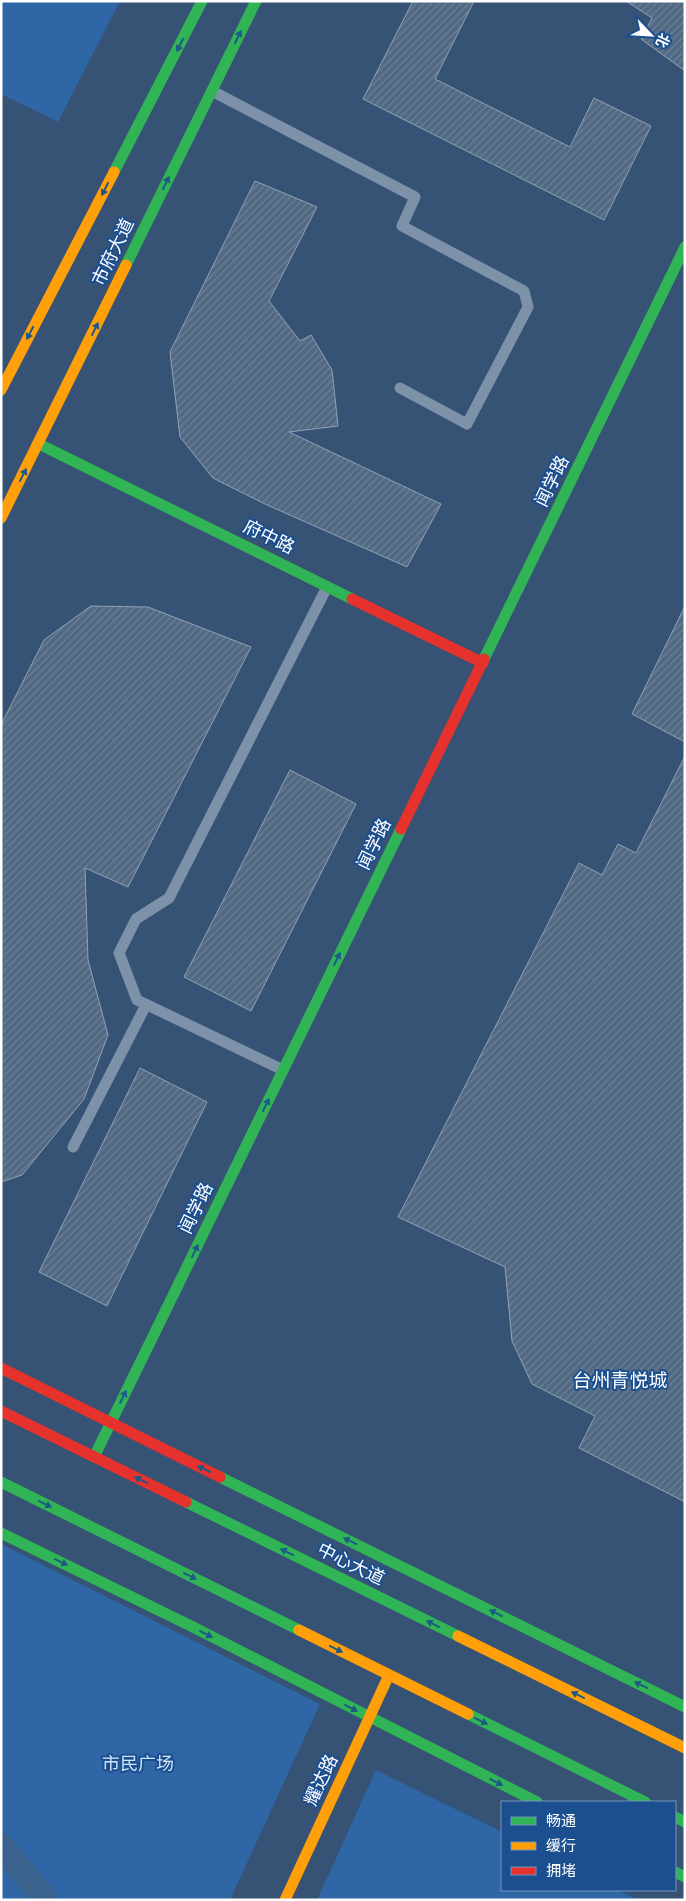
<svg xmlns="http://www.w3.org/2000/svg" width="686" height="1901" font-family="'Roboto Condensed','Noto Sans SC',sans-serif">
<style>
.green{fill:#2f66a5}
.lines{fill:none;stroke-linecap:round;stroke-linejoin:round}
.canal{stroke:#3b618d;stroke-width:25}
.building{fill:url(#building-hatch);stroke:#92a2b6}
.lane{stroke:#7d92a8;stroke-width:11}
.fast{stroke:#30b455;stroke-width:11}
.slow{stroke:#ff9f0a;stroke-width:11}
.jam{stroke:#e5322d;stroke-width:11}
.oneway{fill:#1d5989}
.labels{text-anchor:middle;stroke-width:4;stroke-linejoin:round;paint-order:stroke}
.street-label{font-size:18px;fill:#fff;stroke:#1b4f8f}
.park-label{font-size:18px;fill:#cfe3fa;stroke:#1b4f8f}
.neighbourhood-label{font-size:19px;fill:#fff;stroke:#1b4f8f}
</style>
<defs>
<pattern id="building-hatch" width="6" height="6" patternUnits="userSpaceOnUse" patternTransform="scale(1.25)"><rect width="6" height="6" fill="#526984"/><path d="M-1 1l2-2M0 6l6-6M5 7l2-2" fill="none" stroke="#6c8096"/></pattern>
</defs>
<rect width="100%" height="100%" fill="#365274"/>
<!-- green -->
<g class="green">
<polygon points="1,1 120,1 58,122 1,94"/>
<polygon points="1,1544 320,1704 230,1900 1,1900"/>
<polygon points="376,1770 502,1832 502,1890 618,1890 638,1900 317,1900"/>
</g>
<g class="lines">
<!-- canal -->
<polyline class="canal" points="1,1845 46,1900"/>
</g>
<!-- building -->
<g class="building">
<polygon points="413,1 474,1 435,79 570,147 594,98 651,126 604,220 363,99"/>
<polygon points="626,1 685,1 685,71 641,39 652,18"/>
<polygon points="255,181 317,207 269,301 300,341 311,335 332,370 338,426 289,432 441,504 407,567 265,504 213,478 180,437 170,352"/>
<polygon points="91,606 148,607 251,647 128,887 85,868 88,960 108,1035 84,1099 22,1175 1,1182 1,725 44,640"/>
<polygon points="685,606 685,742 632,714"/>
<polygon points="685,756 685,1502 579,1448 595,1416 532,1384 512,1341 505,1267 398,1217 579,863 602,875 618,844 636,853"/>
<polygon points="290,770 356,804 251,1011 184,977"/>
<polygon points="140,1068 207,1102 107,1306 39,1272"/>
</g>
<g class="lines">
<!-- lane -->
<g class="lane">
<polyline points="212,91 415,197 402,226 524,291 528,307 467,424 400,388"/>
<polyline points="283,1070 137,1000 119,953 136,919 169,898 327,587"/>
<polyline points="73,1147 146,1005"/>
</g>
<!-- fast -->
<g class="fast">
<polyline points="114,172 202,1"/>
<polyline points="126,265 256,1"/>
<polyline points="39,444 352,599"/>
<polyline points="484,659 685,247"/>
<polyline points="94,1457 401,829"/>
<polyline points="220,1477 685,1707"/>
<polyline points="1,1482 299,1630"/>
<polyline points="186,1502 458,1636"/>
<polyline points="1,1533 193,1627 537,1802"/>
<polyline points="468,1714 645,1802"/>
<polyline points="675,1817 685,1822"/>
<polyline points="675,1872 685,1877"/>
</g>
<!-- slow -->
<g class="slow">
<polyline points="1,390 114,172"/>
<polyline points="1,518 126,265"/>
<polyline points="299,1630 468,1714"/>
<polyline points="458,1636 685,1748"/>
<polyline points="285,1900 389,1675"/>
</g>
<!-- jam -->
<g class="jam">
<polyline points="352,599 483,663"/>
<polyline points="401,829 484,659"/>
<polyline points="1,1368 220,1477"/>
<polyline points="1,1411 186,1502"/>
</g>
</g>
<!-- one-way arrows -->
<defs><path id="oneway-solid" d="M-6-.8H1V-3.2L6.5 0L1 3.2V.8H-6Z" transform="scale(1.25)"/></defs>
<g class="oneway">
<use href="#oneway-solid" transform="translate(238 37) rotate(-64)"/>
<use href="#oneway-solid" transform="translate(180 45) rotate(117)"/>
<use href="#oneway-solid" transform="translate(166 183) rotate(-64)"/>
<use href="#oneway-solid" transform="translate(105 189) rotate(117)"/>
<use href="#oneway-solid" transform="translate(95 329) rotate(-64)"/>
<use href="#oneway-solid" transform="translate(30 333) rotate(117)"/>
<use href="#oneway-solid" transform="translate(23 475) rotate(-63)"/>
<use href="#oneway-solid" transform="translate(337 959) rotate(-64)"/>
<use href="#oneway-solid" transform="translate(266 1105) rotate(-64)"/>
<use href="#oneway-solid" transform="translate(195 1251) rotate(-64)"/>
<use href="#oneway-solid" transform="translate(123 1397) rotate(-64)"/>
<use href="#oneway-solid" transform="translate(204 1469) rotate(-154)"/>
<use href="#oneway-solid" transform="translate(141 1480) rotate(-154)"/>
<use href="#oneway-solid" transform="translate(45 1504) rotate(26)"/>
<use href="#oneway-solid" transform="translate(350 1541) rotate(-154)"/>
<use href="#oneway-solid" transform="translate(287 1552) rotate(-154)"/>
<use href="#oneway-solid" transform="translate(61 1562) rotate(26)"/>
<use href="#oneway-solid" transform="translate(190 1576) rotate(26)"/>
<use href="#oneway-solid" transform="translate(496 1613) rotate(-154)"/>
<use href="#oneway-solid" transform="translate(433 1624) rotate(-154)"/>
<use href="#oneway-solid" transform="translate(206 1634) rotate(27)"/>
<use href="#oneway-solid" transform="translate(336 1649) rotate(26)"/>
<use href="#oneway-solid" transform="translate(641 1685) rotate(-154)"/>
<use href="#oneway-solid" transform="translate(578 1695) rotate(-154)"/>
<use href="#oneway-solid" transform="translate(351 1708) rotate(27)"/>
<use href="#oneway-solid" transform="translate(481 1721) rotate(26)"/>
<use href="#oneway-solid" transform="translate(496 1782) rotate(27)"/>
</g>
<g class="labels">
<!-- street labels -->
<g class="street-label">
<text transform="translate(113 252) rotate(-64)" y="6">市府大道</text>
<text transform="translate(552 481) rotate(-64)" y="6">闻学路</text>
<text transform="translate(269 537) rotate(26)" y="6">府中路</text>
<text transform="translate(374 844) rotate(-64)" y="6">闻学路</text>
<text transform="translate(196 1208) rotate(-64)" y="6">闻学路</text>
<text transform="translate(351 1564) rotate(26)" y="6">中心大道</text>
<text transform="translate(321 1780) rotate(-65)" y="6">耀达路</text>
</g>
<!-- park labels -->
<g class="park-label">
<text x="138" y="1770">市民广场</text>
</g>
<!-- neighbourhood labels -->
<g class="neighbourhood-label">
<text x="620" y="1387">台州青悦城</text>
</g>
</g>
<!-- border -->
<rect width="686" height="1901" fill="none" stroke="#ffffff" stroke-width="5"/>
<!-- legend -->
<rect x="501" y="1801" width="175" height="90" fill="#1b4f8f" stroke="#7695bc"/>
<rect x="511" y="1817" width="25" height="8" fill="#30b455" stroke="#7695bc"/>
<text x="546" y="1826" font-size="15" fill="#ffffff">畅通</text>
<rect x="511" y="1842" width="25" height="8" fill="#ff9f0a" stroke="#7695bc"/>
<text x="546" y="1851" font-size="15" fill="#ffffff">缓行</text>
<rect x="511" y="1867" width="25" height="8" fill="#e5322d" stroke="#7695bc"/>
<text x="546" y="1876" font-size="15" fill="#ffffff">拥堵</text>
<!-- north arrow -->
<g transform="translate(651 35) rotate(115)" stroke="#1b4f8f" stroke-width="4" paint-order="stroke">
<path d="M0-4L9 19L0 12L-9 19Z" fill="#ffffff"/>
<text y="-8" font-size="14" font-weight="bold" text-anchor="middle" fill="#ffffff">北</text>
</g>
</svg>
